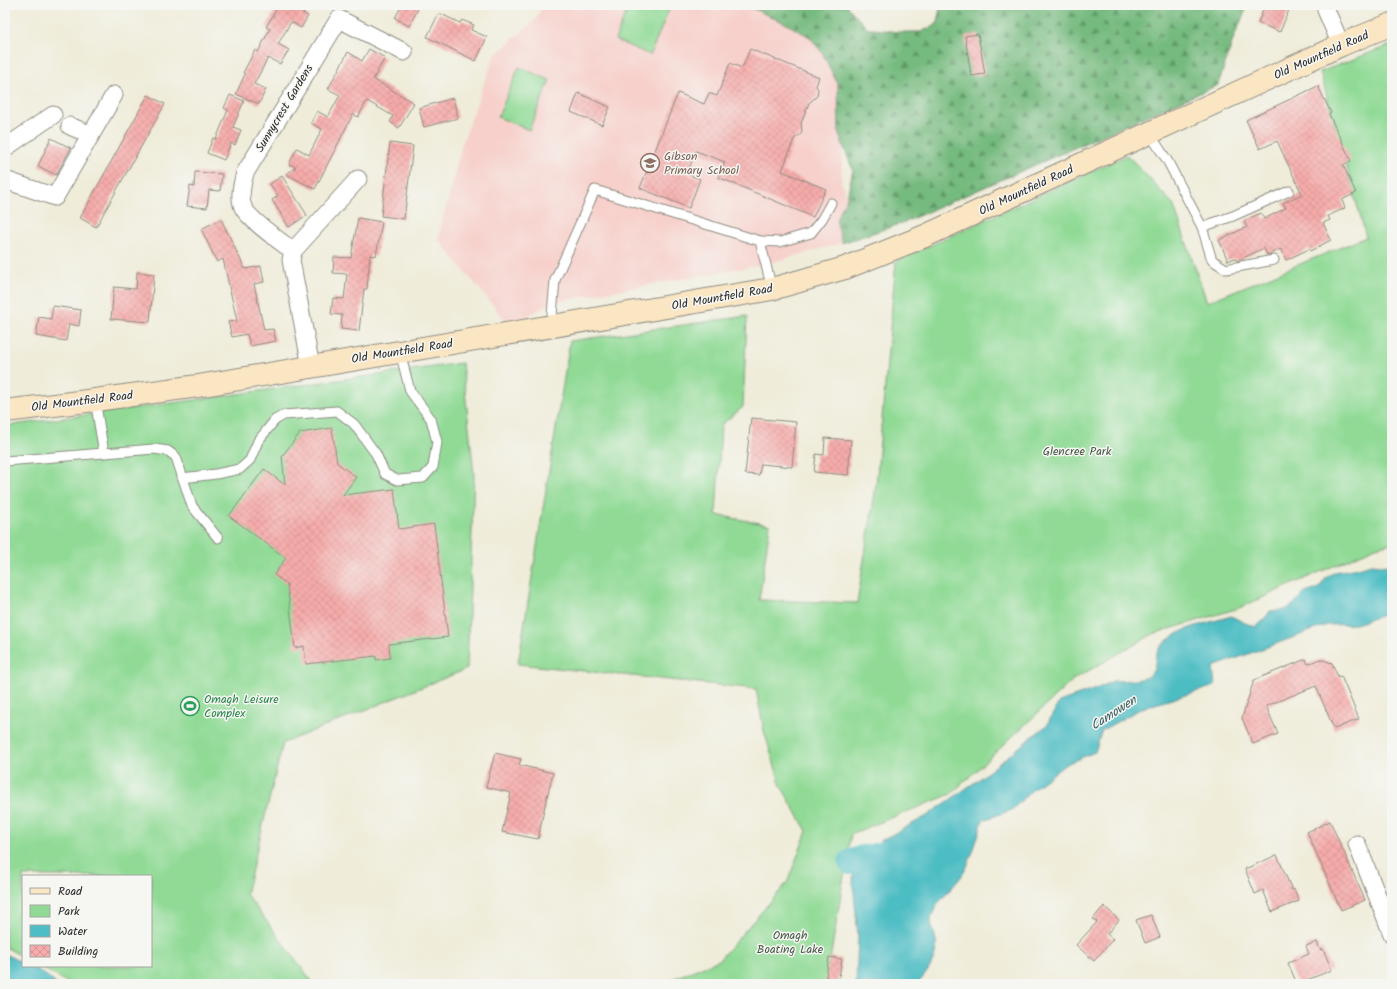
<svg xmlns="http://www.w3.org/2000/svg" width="1397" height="989" font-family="Kalam,sans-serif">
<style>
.built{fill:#f7d0cb}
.forest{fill:url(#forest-firs);stroke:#507254}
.park{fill:#90da95;stroke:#5e8260}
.water{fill:#4ebdc4;stroke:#3c7478}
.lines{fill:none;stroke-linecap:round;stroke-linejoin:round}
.river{stroke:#4ebdc4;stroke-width:26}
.building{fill:url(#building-cross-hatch)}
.lane-casing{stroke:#8d8c82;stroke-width:11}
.street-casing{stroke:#8d8c82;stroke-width:19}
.secondary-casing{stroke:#8d8c82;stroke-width:24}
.lane{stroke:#fff;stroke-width:9}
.street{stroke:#fff;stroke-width:17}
.secondary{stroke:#fbe6c4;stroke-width:22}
.labels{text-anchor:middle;stroke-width:3;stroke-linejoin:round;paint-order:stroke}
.street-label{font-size:12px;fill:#2b2b2b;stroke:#f6f6f2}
.education-label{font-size:12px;fill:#785e54;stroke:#f6f6f2;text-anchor:start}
.park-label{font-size:12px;fill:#445746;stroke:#f6f6f2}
.leisure-label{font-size:12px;fill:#27864d;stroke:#f6f6f2;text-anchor:start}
.water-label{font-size:13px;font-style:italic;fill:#375e61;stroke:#f6f6f2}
</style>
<defs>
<pattern id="forest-firs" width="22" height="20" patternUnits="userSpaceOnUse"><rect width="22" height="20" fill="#74ba7e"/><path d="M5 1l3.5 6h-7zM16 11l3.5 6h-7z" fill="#5f9767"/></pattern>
<pattern id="building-cross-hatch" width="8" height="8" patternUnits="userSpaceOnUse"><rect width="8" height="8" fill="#f6acab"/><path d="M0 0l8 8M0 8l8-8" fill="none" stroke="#d39493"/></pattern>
</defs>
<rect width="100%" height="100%" fill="#f6f6f2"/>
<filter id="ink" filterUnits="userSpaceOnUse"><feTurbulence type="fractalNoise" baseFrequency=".025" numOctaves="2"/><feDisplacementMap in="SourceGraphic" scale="8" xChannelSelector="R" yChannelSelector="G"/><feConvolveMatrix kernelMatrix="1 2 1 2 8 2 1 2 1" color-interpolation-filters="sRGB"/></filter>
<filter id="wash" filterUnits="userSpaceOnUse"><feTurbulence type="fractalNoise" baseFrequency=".012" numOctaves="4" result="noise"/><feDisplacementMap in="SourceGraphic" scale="16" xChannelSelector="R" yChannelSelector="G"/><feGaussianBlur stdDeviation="0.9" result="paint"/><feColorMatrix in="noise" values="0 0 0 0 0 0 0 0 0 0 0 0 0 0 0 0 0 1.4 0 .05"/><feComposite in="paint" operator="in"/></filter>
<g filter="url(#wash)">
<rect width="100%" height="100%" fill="#efecd9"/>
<!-- built -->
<polygon class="built" points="542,5 745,5 785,23 810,37 823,54 838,85 839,135 843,145 841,181 847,197 836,220 842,243 766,264 553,302 510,326 438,239 462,144 494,56 537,18"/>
<!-- forest -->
<polygon class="forest" points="745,5 848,5 848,7 867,28 897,32 921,32 938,23 940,5 1248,5 1234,37 1218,85 900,224 842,243 836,220 847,197 853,170 839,135 838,85 823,54 810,37 785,23"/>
<!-- park -->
<g class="park">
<polygon points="629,5 671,5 650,55 615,40"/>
<polygon points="1391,45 1392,543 1376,547 1239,608 1153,634 1074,679 951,794 851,834 826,984 660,984 719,960 787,883 807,831 781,786 764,731 756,689 518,664 570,341 747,316 743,407 721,425 716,515 770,525 759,600 857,603 876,486 896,261 1127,155 1173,204 1207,302 1366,237 1320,72"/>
<polygon points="519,67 550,80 529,130 498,117"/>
<polygon points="462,363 474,474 467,669 283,743 246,894 314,984 70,984 39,966 151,966 151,876 23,876 23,957 5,947 5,426"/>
</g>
<!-- water -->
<g class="water">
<path d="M1371 564 1392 566V612L1356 624 1327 625 1213 667 1215 686 1142 708 1102 730 1095 752 1066 764 1033 789 1012 810 983 820C977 838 973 856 964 872 955 888 934 901 931 920 931 927 935 934 936 941 938 957 928 973 917 984H856L858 937 853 882 854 866 880 841 927 816 978 780 1047 725 1059 702 1096 689 1113 681 1136 680 1148 677C1150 675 1153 672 1154 669 1156 662 1154 655 1159 649 1176 627 1207 624 1231 616L1245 623 1256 627 1264 620 1270 611 1285 610 1294 604 1303 594 1319 588 1327 577 1335 572 1358 568Z"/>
<path d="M5 954 23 963V966C36 966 47 976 56 984H5Z"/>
</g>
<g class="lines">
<!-- river -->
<polyline class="river" points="851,862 863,858 898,852"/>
</g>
<g id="blocks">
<!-- building -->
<g class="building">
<polygon points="279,5 289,5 308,16 301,28 291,22 278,44 289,50 280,64 268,58 254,84 266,89 259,104 236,94 245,74 243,73 255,50 258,52 270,29 266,27"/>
<polygon points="402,5 420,5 409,26 395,18"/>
<polygon points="1265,5 1291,5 1280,32 1258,23"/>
<polygon points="439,13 460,23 462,20 474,25 471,30 487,37 476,61 427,37"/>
<polygon points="978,34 985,74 971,76 965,36"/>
<polygon points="369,49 385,58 373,79 414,103 399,128 390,122 393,116 367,101 358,117 353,114 315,189 286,174 296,167 289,164 297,148 309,155 322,129 311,123 317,111 328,117 340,95 328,89 348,52 362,61"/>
<polygon points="750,49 819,77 816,86 818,89 817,96 809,103 801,123 802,132 800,135 794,139 782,171 826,189 813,217 718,177 725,162 696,151 687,174 700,179 689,208 640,188 678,93 704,104 709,93 717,96 730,63 742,68"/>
<polygon points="1318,86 1331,113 1329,114 1351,161 1343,165 1356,193 1342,200 1345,208 1328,216 1330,220 1323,223 1331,240 1310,251 1309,249 1286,260 1281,249 1267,255 1264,248 1237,261 1235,258 1228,261 1219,240 1247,227 1244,221 1261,213 1264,219 1286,208 1283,203 1302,194 1277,141 1260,149 1246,120"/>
<polygon points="578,93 610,107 602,125 571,112"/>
<polygon points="148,95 165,104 96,227 80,218"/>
<polygon points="230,95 244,101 233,127 241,130 235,145 231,143 224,160 207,153 213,138 216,139 228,110 224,108"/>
<polygon points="453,98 458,118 424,127 419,108"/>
<polygon points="51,138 71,148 56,175 38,166"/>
<polygon points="390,143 413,146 404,219 381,216"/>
<polygon points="195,172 222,174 220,191 209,190 207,208 187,206 190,186 194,187"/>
<polygon points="282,176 307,215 289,227 272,200 278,196 270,184"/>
<polygon points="358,218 382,222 376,256 370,255 367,289 364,289 359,331 341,329 342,315 331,314 333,298 344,299 347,274 333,273 334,257 351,258"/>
<polygon points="221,219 245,269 261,266 264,282 254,284 264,330 273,329 276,341 250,346 247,334 232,337 228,322 237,321 223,259 217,262 201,229"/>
<polygon points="137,272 154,274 150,322 111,319 114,287 136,289"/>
<polygon points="53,306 81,310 79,326 69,324 66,341 36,336 39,317 51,319"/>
<polygon points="751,418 796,422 792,467 761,464 759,475 745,474"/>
<polygon points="332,428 337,463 356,477 343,495 394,489 399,529 434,524 448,637 389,644 390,658 376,660 376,656 306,664 304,646 295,648 287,584 274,575 286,558 229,516 264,469 285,485 282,456 300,433"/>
<polygon points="825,438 851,440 848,475 814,472 816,454 824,455"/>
<polygon points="1306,659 1308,664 1320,659 1332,663 1338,677 1341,676 1359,719 1334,729 1316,686 1266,706 1278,734 1253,744 1242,718 1254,680"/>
<polygon points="495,753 521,759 519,765 553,773 545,805 538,839 502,832 511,793 486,787"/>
<polygon points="1330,821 1365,900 1341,910 1307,832"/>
<polygon points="1277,855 1292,890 1294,889 1299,901 1272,912 1263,890 1255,894 1245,869"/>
<polygon points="1104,906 1119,920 1107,934 1113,939 1094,961 1076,945 1097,922 1093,919"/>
<polygon points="1151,915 1160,937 1145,943 1136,920"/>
<polygon points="1317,942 1320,950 1323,949 1332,970 1297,984 1288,963 1309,954 1306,946"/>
<polygon points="829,957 842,959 838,984 825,983"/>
</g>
</g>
</g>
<g filter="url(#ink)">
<use href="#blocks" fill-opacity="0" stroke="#8d8c82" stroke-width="1"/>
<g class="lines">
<!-- lane casing -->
<g class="lane-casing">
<g id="lane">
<polyline points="1149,133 1167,160 1202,227 1212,260 1226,269 1274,260"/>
<polyline points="1202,227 1233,216 1289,191"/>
<polyline points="760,241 780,242 811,233 822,219 831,203"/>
<polyline points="551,326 555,280 595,190 760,241 772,289"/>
<polyline points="95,400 104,453"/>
<polyline points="5,461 154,449 168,451 176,457 192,506 218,538"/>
<polyline points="182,478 216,474 240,469 250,460 258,441 275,420 284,415 337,411 354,424 376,454 385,474 397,480 423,478 433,467 437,442 431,419 410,391 400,352"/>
</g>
</g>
<!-- street casing -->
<g class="street-casing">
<g id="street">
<polyline points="1326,5 1326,10 1341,45"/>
<polyline points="70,126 91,135"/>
<polyline points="5,148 53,115"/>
<polyline points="5,180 55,197 114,95"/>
<path d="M293 251C281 242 251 221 244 209 238 199 242 184 245 173L339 19 404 52"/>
<polyline points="311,367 291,260 293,251 358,179"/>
<polyline points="1357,844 1392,934"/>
</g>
</g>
<!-- secondary casing -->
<g class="secondary-casing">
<polyline id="secondary" points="5,411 95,400 198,386 772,289 845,268 925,236 1341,45 1392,24"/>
</g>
<!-- lane -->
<use href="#lane" class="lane"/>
<!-- street -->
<use href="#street" class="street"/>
<!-- secondary -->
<use href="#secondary" class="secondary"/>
</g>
</g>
<!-- icons -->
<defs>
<g id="school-ring" transform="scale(1)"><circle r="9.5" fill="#f6f6f2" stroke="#8d6e63" stroke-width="1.5"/><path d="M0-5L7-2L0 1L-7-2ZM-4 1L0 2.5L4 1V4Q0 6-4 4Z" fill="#8d6e63"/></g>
<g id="stadium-ring" transform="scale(1)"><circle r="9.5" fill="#f6f6f2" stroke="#2e9e5b" stroke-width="1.5"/><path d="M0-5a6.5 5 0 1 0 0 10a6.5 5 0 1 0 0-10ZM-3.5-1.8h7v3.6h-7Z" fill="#2e9e5b"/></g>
</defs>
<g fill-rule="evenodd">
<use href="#school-ring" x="650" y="163"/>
<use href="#stadium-ring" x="190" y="706"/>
</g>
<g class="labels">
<!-- street labels -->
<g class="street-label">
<text transform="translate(1321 55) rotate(-24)" y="4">Old Mountfield Road</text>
<text transform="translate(284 108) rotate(-59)" y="4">Sunnycrest Gardens</text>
<text transform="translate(1026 190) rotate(-25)" y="4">Old Mountfield Road</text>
<text transform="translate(722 297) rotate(-10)" y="4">Old Mountfield Road</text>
<text transform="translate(402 351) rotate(-9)" y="4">Old Mountfield Road</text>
<text transform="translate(82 401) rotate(-7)" y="4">Old Mountfield Road</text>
</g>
<!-- education labels -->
<g class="education-label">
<text x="664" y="160">Gibson<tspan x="664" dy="14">Primary School</tspan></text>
</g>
<!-- park labels -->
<g class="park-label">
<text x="1077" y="455">Glencree Park</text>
<text x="790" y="939">Omagh<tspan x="790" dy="14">Boating Lake</tspan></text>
</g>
<!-- leisure labels -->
<g class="leisure-label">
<text x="204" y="703">Omagh Leisure<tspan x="204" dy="14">Complex</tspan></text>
</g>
<!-- water labels -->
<g class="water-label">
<text transform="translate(1113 712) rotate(-33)" y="5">Camowen</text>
</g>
</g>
<!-- margin -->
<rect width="1397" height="989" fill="none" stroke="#f6f6f2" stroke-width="20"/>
<!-- legend -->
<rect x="22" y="875" width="130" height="92" fill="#f6f6f2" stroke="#a5a5a2"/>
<rect x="30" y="888" width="20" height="6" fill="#fbe6c4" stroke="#a5a5a2"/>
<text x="58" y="895" font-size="12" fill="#2b2b2b">Road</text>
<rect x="30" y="905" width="20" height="12" fill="#90da95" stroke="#a5a5a2"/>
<text x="58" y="915" font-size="12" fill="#2b2b2b">Park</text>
<rect x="30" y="925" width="20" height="12" fill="#4ebdc4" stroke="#a5a5a2"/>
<text x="58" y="935" font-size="12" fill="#2b2b2b">Water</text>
<rect x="30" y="945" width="20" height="12" fill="url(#building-cross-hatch)" stroke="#a5a5a2"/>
<text x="58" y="955" font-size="12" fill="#2b2b2b">Building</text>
</svg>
